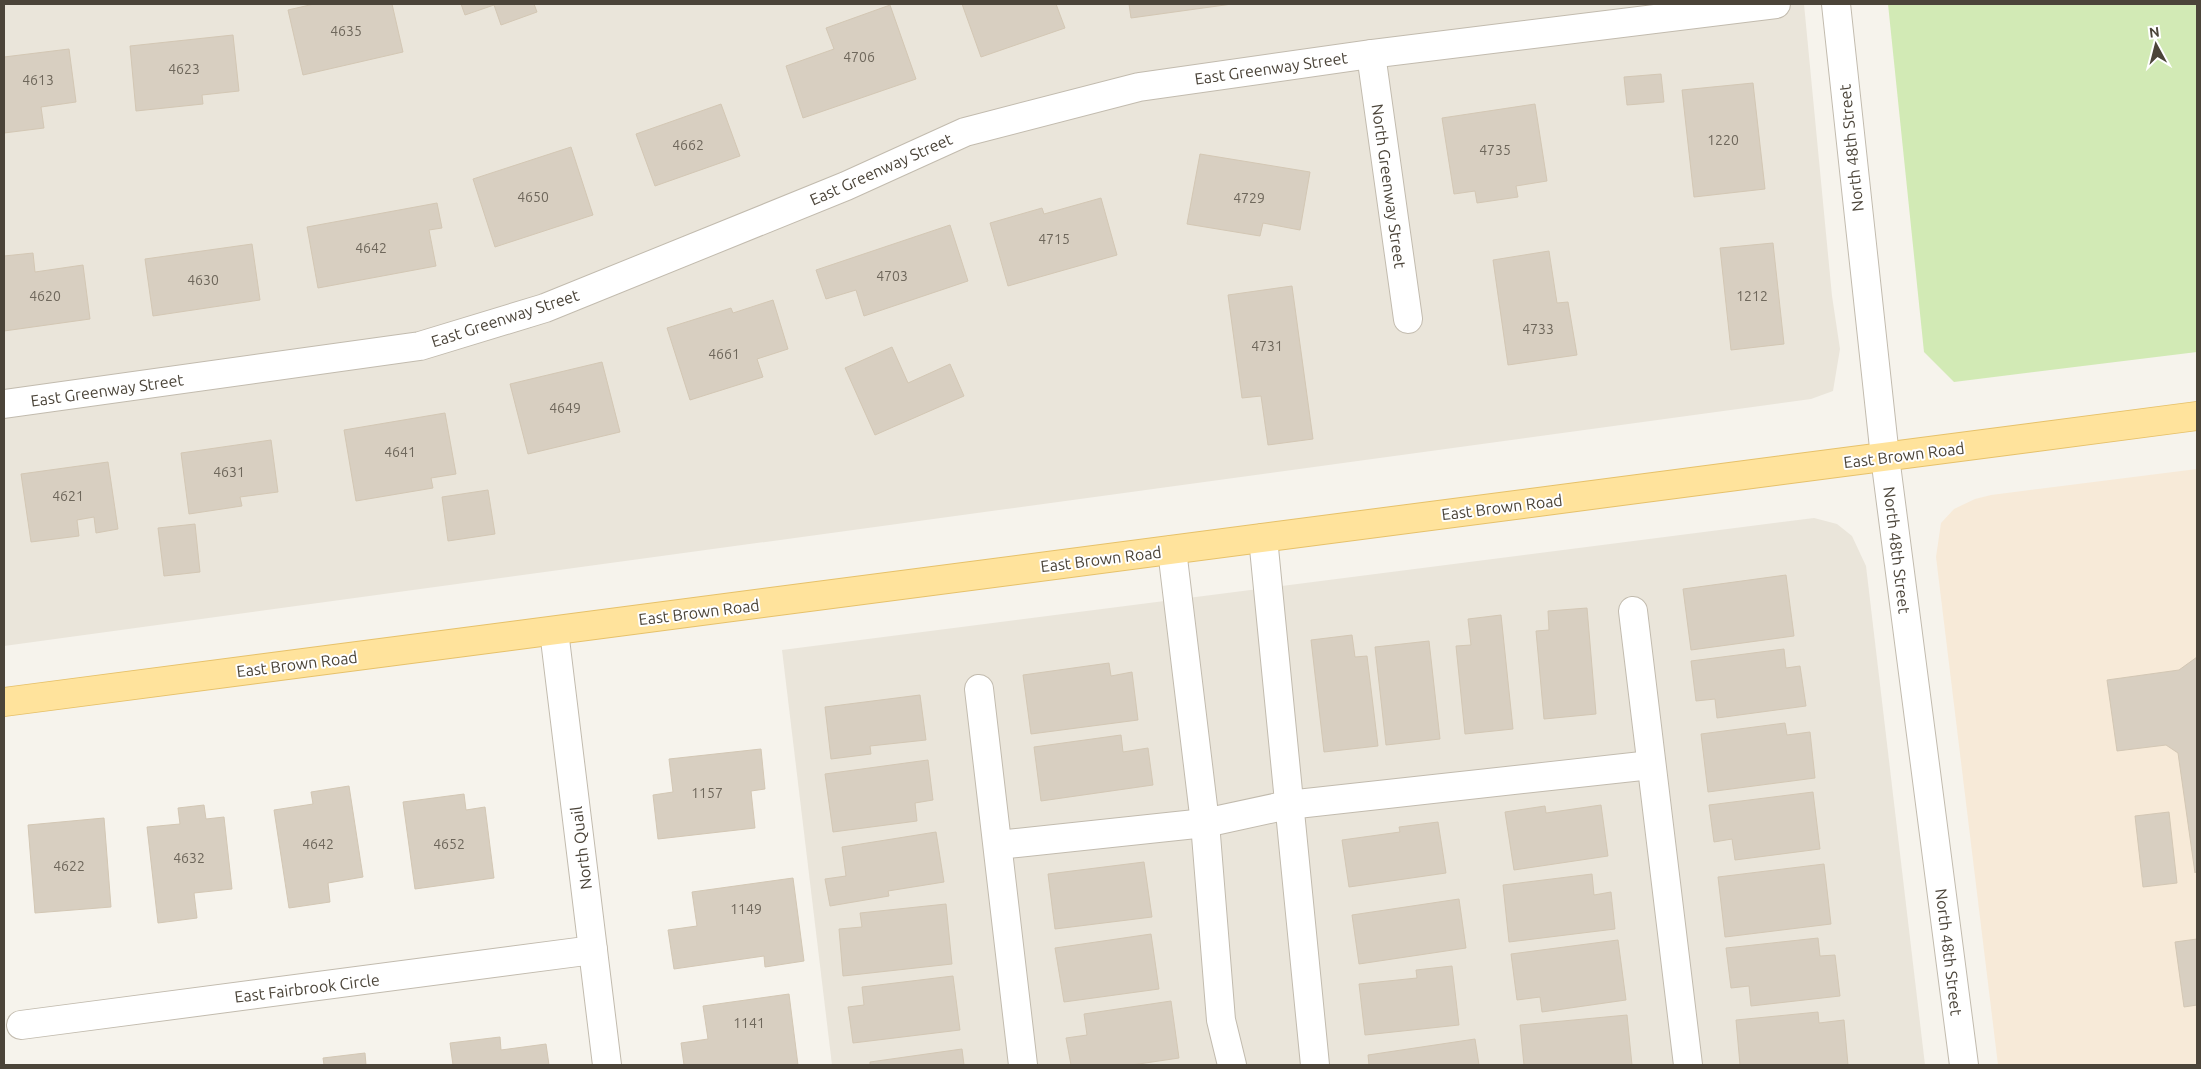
<svg xmlns="http://www.w3.org/2000/svg" width="2201" height="1069" font-family="Ubuntu,sans-serif">
<style>
.residential{fill:#eae5da}
.commercial{fill:#f7ead8}
.green{fill:#d2eab5}
.building{fill:#d8cfc1;stroke:#d3c7b4}
.lines{fill:none;stroke-linecap:round;stroke-linejoin:round}
.minor-casing{stroke:#c2bbae;stroke-width:30}
.major-casing{stroke:#e6c16a;stroke-width:30}
.minor{stroke:#fff;stroke-width:28}
.major{stroke:#ffe39c;stroke-width:28}
.labels{text-anchor:middle;stroke-width:4;stroke-linejoin:round;paint-order:stroke}
.number-label{font-size:14px;fill:#6e675b}
.street-label{font-size:16px;fill:#4b4439;stroke:#fff}
</style>
<rect width="100%" height="100%" fill="#f6f3ec"/>
<!-- residential -->
<g class="residential">
<polygon points="4,4 1804,4 1832,296 1840,349 1833,391 1811,399 4,646"/>
<polygon points="1814,518 1837,524 1852,536 1866,566 1925,1065 832,1065 782,650"/>
</g>
<!-- commercial -->
<polygon class="commercial" points="2197,469 2197,1065 1998,1065 1936,557 1941,523 1954,509 1975,499 1991,495"/>
<!-- green -->
<polygon class="green" points="1888,4 2197,4 2197,352 1954,382 1924,352"/>
<!-- building -->
<g class="building">
<polygon points="314,4 392,4 403,52 303,75 288,10"/>
<polygon points="461,4 534,4 537,12 501,25 494,5 465,15"/>
<polygon points="962,4 1056,4 1065,28 981,57"/>
<polygon points="1129,4 1232,4 1131,18"/>
<polygon points="890,5 916,79 803,118 786,66 834,49 826,28"/>
<polygon points="233,35 239,91 202,95 203,104 136,111 130,46"/>
<polygon points="69,49 76,102 41,107 44,128 4,133 4,57"/>
<polygon points="1661,74 1664,102 1627,105 1624,77"/>
<polygon points="1753,83 1765,189 1694,197 1682,90"/>
<polygon points="721,104 740,156 655,186 636,134"/>
<polygon points="1535,104 1547,181 1516,186 1518,197 1477,203 1475,191 1454,194 1442,118"/>
<polygon points="571,147 593,215 495,247 473,179"/>
<polygon points="1200,154 1310,172 1300,230 1263,223 1260,236 1187,224"/>
<polygon points="1101,198 1117,255 1008,286 990,223 1042,208 1044,214"/>
<polygon points="437,203 442,228 429,230 436,266 318,288 307,227"/>
<polygon points="950,225 968,281 864,316 856,290 826,299 816,270"/>
<polygon points="1773,243 1784,344 1731,350 1720,248"/>
<polygon points="252,244 260,300 153,316 145,259"/>
<polygon points="1549,251 1557,303 1568,302 1577,355 1508,365 1493,260"/>
<polygon points="33,253 35,272 83,265 90,319 4,331 4,256"/>
<polygon points="1292,286 1313,439 1268,445 1261,396 1242,398 1228,295"/>
<polygon points="773,300 788,349 757,359 763,377 690,400 667,328 731,308 733,313"/>
<polygon points="892,347 908,383 950,364 964,396 875,435 845,368"/>
<polygon points="602,362 620,432 528,454 510,384"/>
<polygon points="445,413 456,474 431,478 433,488 356,501 344,430"/>
<polygon points="271,440 278,492 240,497 242,506 189,514 181,453"/>
<polygon points="108,462 118,529 96,533 94,517 77,520 79,536 31,542 21,474"/>
<polygon points="488,490 495,534 448,541 442,497"/>
<polygon points="195,524 200,572 164,576 158,528"/>
<polygon points="1786,575 1794,636 1691,650 1683,589"/>
<polygon points="1587,608 1596,714 1544,719 1536,631 1549,630 1548,611"/>
<polygon points="1501,615 1513,729 1465,734 1456,646 1471,645 1468,619"/>
<polygon points="1352,635 1355,657 1367,656 1378,746 1324,752 1311,640"/>
<polygon points="1429,641 1440,739 1386,745 1375,647"/>
<polygon points="1784,649 1786,668 1800,666 1806,706 1717,718 1715,699 1696,701 1691,661"/>
<polygon points="2197,657 2197,870 2195,873 2178,753 2166,745 2117,751 2107,680 2179,670"/>
<polygon points="1109,663 1111,676 1132,672 1138,720 1031,734 1023,675"/>
<polygon points="920,695 926,740 870,746 871,754 831,759 825,707"/>
<polygon points="1785,723 1787,735 1810,732 1815,778 1708,792 1701,734"/>
<polygon points="1121,735 1123,752 1148,748 1153,785 1041,801 1034,747"/>
<polygon points="761,749 765,789 751,791 755,828 658,839 653,795 673,792 669,759"/>
<polygon points="928,760 933,800 915,803 917,821 833,832 825,774"/>
<polygon points="349,786 363,877 328,883 330,902 289,908 274,810 313,804 311,792"/>
<polygon points="1813,792 1820,849 1735,860 1732,839 1714,842 1709,805"/>
<polygon points="464,794 466,810 485,807 494,878 415,889 403,802"/>
<polygon points="204,805 206,819 224,817 232,889 194,893 197,918 158,923 147,827 180,824 178,808"/>
<polygon points="1601,805 1608,856 1514,870 1505,812 1545,806 1546,813"/>
<polygon points="2169,812 2177,883 2143,887 2135,816"/>
<polygon points="104,818 111,907 35,913 28,825"/>
<polygon points="1438,822 1446,873 1349,887 1342,840 1400,832 1399,827"/>
<polygon points="936,832 944,882 888,891 889,896 830,906 825,879 846,876 842,847"/>
<polygon points="1144,862 1152,917 1055,929 1048,874"/>
<polygon points="1824,864 1831,924 1725,937 1718,877"/>
<polygon points="1592,874 1594,895 1611,892 1615,929 1509,942 1503,885"/>
<polygon points="793,878 804,961 765,967 764,956 674,969 668,930 697,926 692,892"/>
<polygon points="1459,899 1466,948 1359,964 1352,915"/>
<polygon points="946,904 952,964 843,976 839,929 862,927 860,913"/>
<polygon points="1151,934 1159,989 1064,1002 1055,948"/>
<polygon points="1818,938 1820,956 1835,955 1840,996 1751,1006 1749,986 1731,988 1726,948"/>
<polygon points="2197,939 2197,1005 2184,1007 2175,942"/>
<polygon points="1618,940 1626,1000 1542,1012 1540,997 1517,1000 1511,954"/>
<polygon points="1452,966 1459,1025 1365,1035 1359,984 1417,978 1416,970"/>
<polygon points="953,976 960,1030 853,1043 848,1007 864,1005 862,987"/>
<polygon points="789,994 798,1065 684,1065 681,1043 708,1039 703,1006"/>
<polygon points="1171,1001 1179,1058 1132,1065 1071,1065 1066,1038 1087,1035 1084,1014"/>
<polygon points="1818,1012 1819,1023 1844,1020 1848,1065 1740,1065 1736,1020"/>
<polygon points="1627,1015 1632,1065 1524,1065 1520,1025"/>
<polygon points="500,1037 501,1050 546,1044 549,1065 453,1065 450,1043"/>
<polygon points="1475,1039 1479,1065 1369,1065 1368,1055"/>
<polygon points="962,1049 964,1065 870,1065 870,1062"/>
<polygon points="365,1053 366,1065 324,1065 323,1058"/>
</g>
<g class="lines">
<!-- minor casing -->
<g class="minor-casing">
<g id="minor">
<polyline points="1836,4 1885,457 1964,1065"/>
<polyline points="1371,54 1408,319"/>
<polyline points="4,404 420,346 545,308 846,186 965,132 1139,87 1371,54 1776,4"/>
<polyline points="1263,538 1315,1065"/>
<polyline points="1172,550 1205,823 1221,1020 1232,1065"/>
<polyline points="1633,611 1688,1065"/>
<polyline points="554,631 607,1065"/>
<polyline points="979,689 1023,1065"/>
<polyline points="998,845 1205,823 1288,805 1651,765"/>
<polyline points="21,1025 593,950"/>
</g>
</g>
<!-- major casing -->
<g class="major-casing">
<polyline id="major" points="4,702 2197,416"/>
</g>
<!-- minor -->
<use href="#minor" class="minor"/>
<!-- major -->
<use href="#major" class="major"/>
</g>
<g class="labels">
<!-- number labels -->
<g class="number-label">
<text x="346" y="36">4635</text>
<text x="859" y="62">4706</text>
<text x="184" y="74">4623</text>
<text x="38" y="85">4613</text>
<text x="1723" y="145">1220</text>
<text x="688" y="150">4662</text>
<text x="1495" y="155">4735</text>
<text x="533" y="202">4650</text>
<text x="1249" y="203">4729</text>
<text x="1054" y="244">4715</text>
<text x="371" y="253">4642</text>
<text x="892" y="281">4703</text>
<text x="203" y="285">4630</text>
<text x="45" y="301">4620</text>
<text x="1752" y="301">1212</text>
<text x="1538" y="334">4733</text>
<text x="1267" y="351">4731</text>
<text x="724" y="359">4661</text>
<text x="565" y="413">4649</text>
<text x="400" y="457">4641</text>
<text x="229" y="477">4631</text>
<text x="68" y="501">4621</text>
<text x="707" y="798">1157</text>
<text x="318" y="849">4642</text>
<text x="449" y="849">4652</text>
<text x="189" y="863">4632</text>
<text x="69" y="871">4622</text>
<text x="746" y="914">1149</text>
<text x="749" y="1028">1141</text>
</g>
<!-- street labels -->
<g class="street-label">
<text transform="translate(1271 68) rotate(-8)" y="6">East Greenway Street</text>
<text transform="translate(1851 148) rotate(-96)" y="6">North 48th Street</text>
<text transform="translate(881 169) rotate(-24)" y="6">East Greenway Street</text>
<text transform="translate(1389 186) rotate(82)" y="6">North Greenway Street</text>
<text transform="translate(505 318) rotate(-18)" y="6">East Greenway Street</text>
<text transform="translate(107 390) rotate(-8)" y="6">East Greenway Street</text>
<text transform="translate(1904 455) rotate(-7)" y="6">East Brown Road</text>
<text transform="translate(1502 507) rotate(-7)" y="6">East Brown Road</text>
<text transform="translate(1897 550) rotate(83)" y="6">North 48th Street</text>
<text transform="translate(1101 559) rotate(-7)" y="6">East Brown Road</text>
<text transform="translate(699 612) rotate(-7)" y="6">East Brown Road</text>
<text transform="translate(297 664) rotate(-7)" y="6">East Brown Road</text>
<text transform="translate(581 848) rotate(-97)" y="6">North Quail</text>
<text transform="translate(1949 952) rotate(83)" y="6">North 48th Street</text>
<text transform="translate(307 988) rotate(-7)" y="6">East Fairbrook Circle</text>
</g>
</g>
<!-- border -->
<rect width="2201" height="1069" fill="none" stroke="#4b4439" stroke-width="10"/>
<!-- north arrow -->
<g transform="translate(2156 45) rotate(353)" stroke="#ffffff" stroke-width="4" paint-order="stroke">
<path d="M0-4L9 19L0 12L-9 19Z" fill="#4b4439"/>
<text y="-8" font-size="14" font-weight="bold" text-anchor="middle" fill="#4b4439">N</text>
</g>
</svg>
